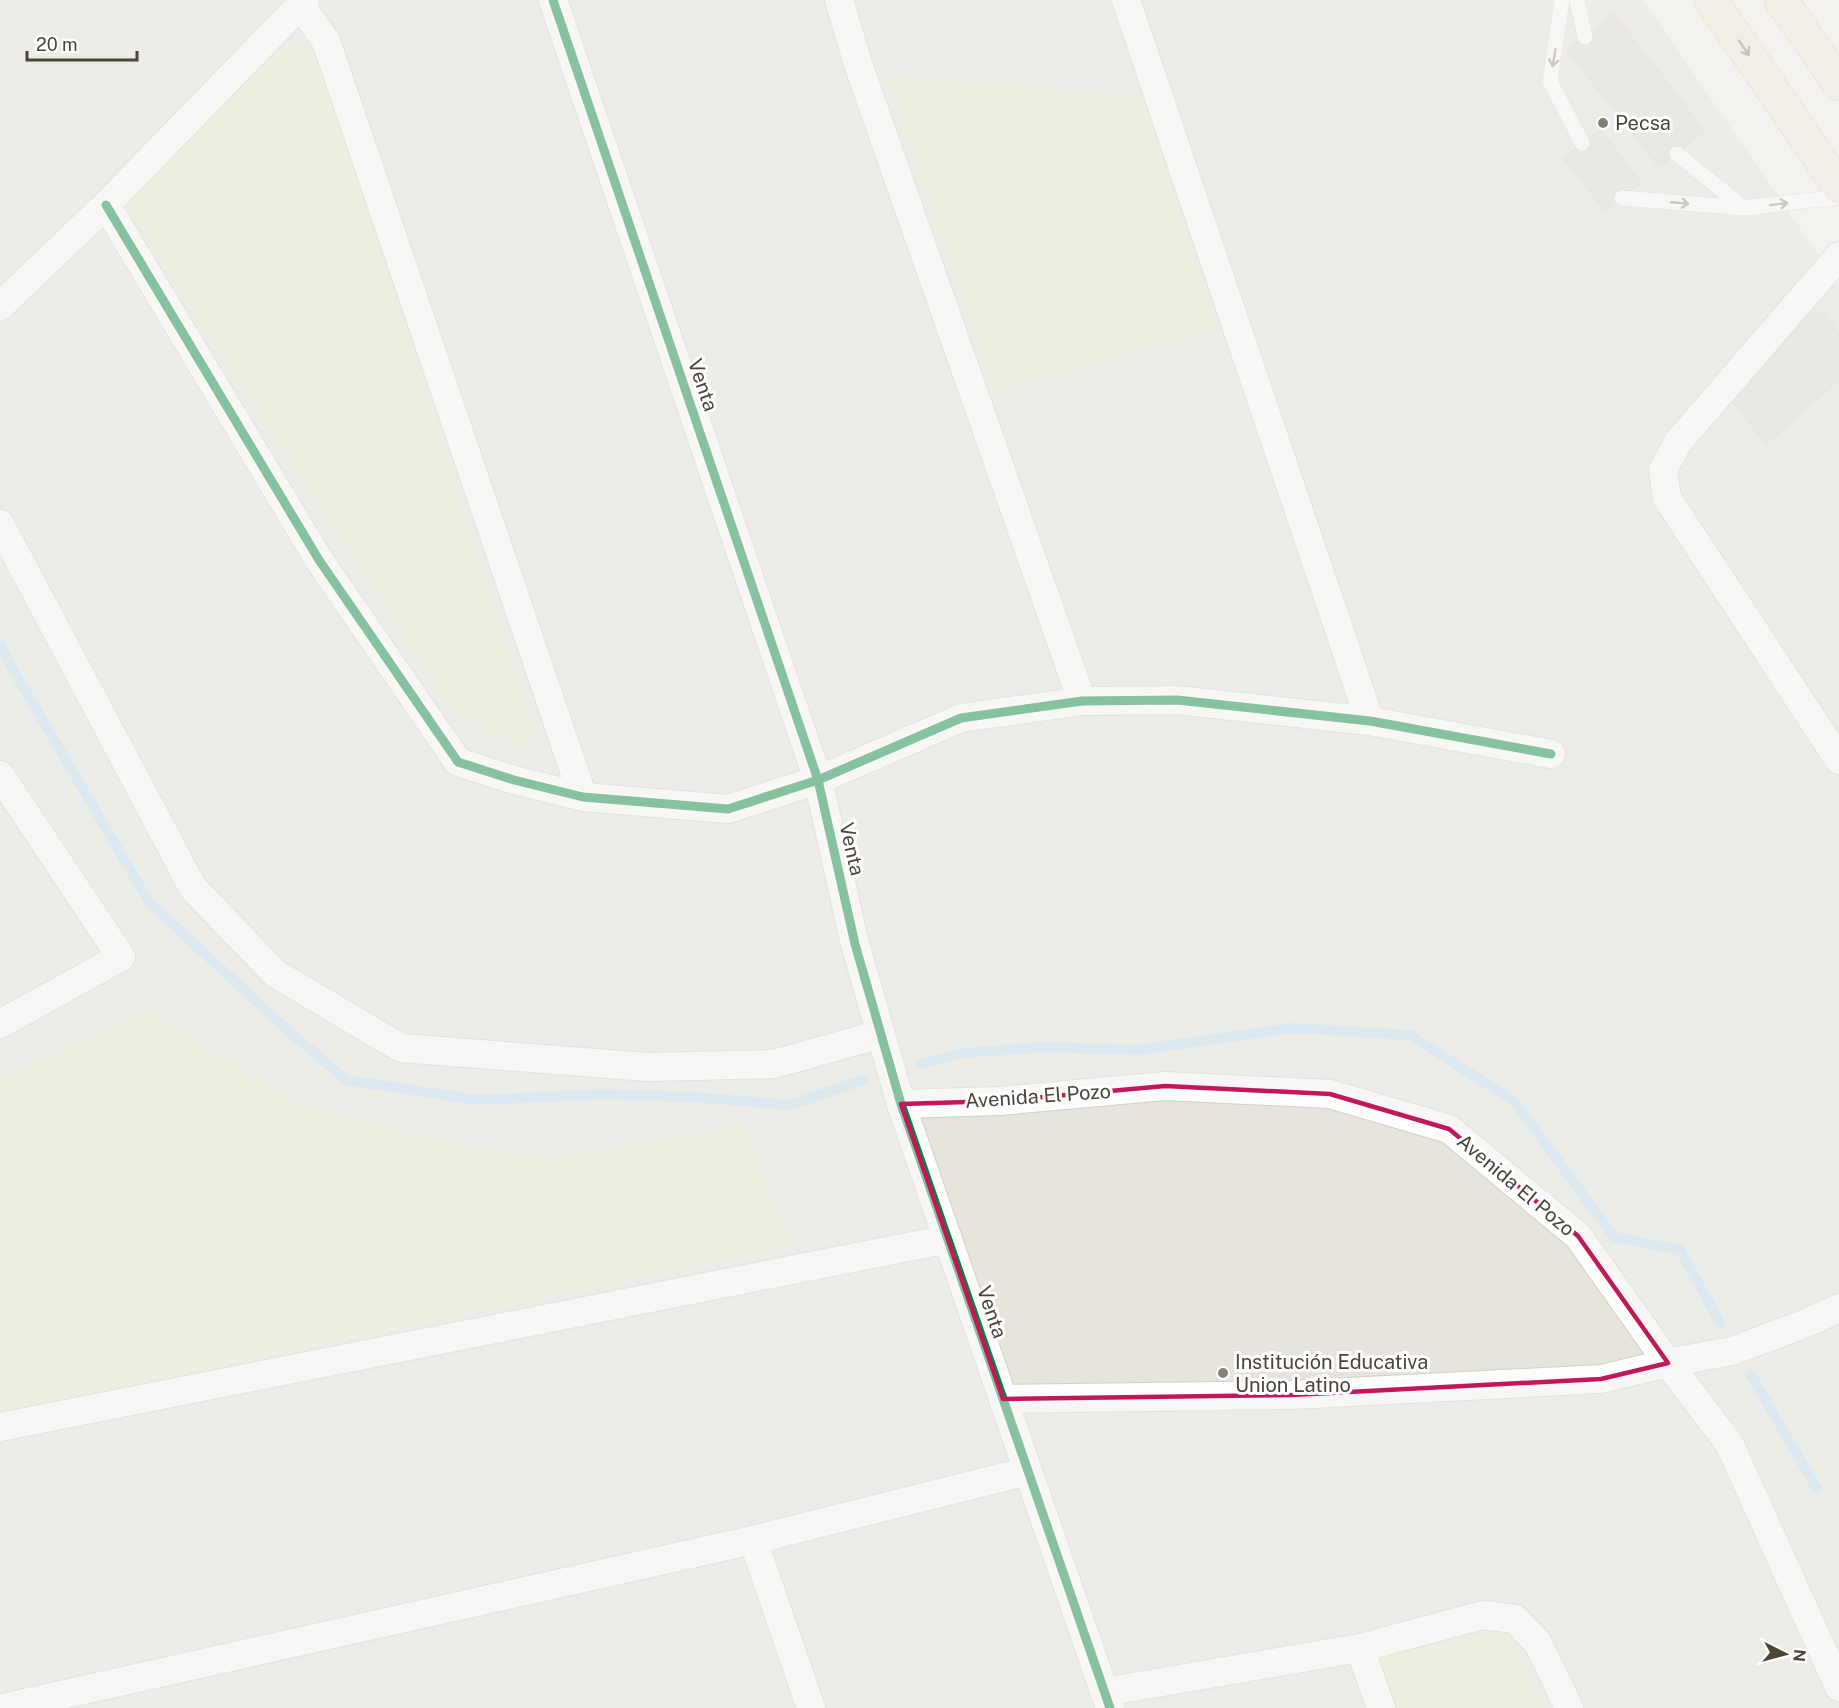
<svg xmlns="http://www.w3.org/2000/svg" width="1839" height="1708" font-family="'Public Sans',sans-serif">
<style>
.residential{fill:#e7e4dc}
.green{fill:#e1eecf}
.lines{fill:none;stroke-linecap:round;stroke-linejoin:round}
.stream{stroke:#c0ddf1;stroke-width:10}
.building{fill:#dedbd6;stroke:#dcd9d4;stroke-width:1.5}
.lane-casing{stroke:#d2d0cb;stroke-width:16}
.street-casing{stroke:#d2d0cb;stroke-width:30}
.highway-casing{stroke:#ccbfa9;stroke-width:34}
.lane{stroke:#fdfdfc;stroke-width:15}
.street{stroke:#fdfdfc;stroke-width:28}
.highway{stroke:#ede8db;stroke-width:33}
.cycleway-casing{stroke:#fff;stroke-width:13}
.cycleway{stroke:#00873e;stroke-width:9}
.oneway{stroke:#948e82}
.oneway2{stroke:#9b9791}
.marked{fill:none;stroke:#c2185b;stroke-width:4.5;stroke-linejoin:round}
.poi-dot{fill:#868178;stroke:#fff;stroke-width:2}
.labels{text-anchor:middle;stroke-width:6;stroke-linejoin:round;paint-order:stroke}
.poi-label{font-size:20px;fill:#4b4439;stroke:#fff;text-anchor:start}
.street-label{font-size:20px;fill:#4b4439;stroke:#fff}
</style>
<rect width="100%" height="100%" fill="#f4f2ee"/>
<!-- residential -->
<polygon class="residential" points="0,0 1643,0 1839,285 1839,1708 0,1708"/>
<!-- green -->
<g class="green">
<polygon points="294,42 307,49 321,71 536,738 516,747 485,732 443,694 130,208 143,183 276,51"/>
<polygon points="889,76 1144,98 1215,327 995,391"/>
<polygon points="149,1012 294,1104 432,1141 552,1160 744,1127 790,1245 0,1413 0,1079"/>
<polygon points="1506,1631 1543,1708 1395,1708 1377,1657"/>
</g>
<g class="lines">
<!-- stream -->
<g class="stream">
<polyline points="0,644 15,673 149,902 284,1027 346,1080 478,1100 604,1094 694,1097 790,1105 863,1080"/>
<polyline points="921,1064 962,1053 1048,1047 1137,1050 1292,1028 1410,1035 1514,1101 1614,1237 1680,1250 1720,1323"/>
<polyline points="1751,1375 1817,1489"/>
</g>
</g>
<!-- building -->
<g class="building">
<polygon points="1614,14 1705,131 1659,167 1567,51"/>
<polygon points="1600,129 1641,183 1605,211 1563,158"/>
<polygon points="1825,312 1839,335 1839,380 1766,444 1731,400 1807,313"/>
</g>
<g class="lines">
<!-- lane casing -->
<g class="lane-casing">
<g id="lane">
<polyline points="1562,0 1550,81 1582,143"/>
<polyline points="1577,0 1585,37"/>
<polyline points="1677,154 1744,208 1839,197"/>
<polyline points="1622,198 1744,208"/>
</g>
</g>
<!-- street casing -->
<g class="street-casing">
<g id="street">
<polyline points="553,0 818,780 855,944 901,1104 1110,1708"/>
<polyline points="839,0 858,64 1082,701"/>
<polyline points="1126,0 1370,721"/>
<polyline points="300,5 326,41 583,797"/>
<polyline points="106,205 319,560 458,762 514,780 583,797 728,809 818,780 961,718 1082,701 1177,700 1370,721 1551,754"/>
<polyline points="1839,256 1678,442 1663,470 1667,498 1839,760"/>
<polyline points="0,306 106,205 305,0"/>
<polyline points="0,524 193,888 276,974 401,1048 648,1067 774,1064 881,1034"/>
<polyline points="0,775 121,957 0,1024"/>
<polyline points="901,1104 1000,1101 1165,1086 1330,1094 1449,1129 1578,1236 1668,1363 1729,1443 1839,1687"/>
<polyline points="1003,1399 1291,1395 1601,1379 1668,1363 1732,1351 1804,1324 1839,1308"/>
<polyline points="0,1427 948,1239"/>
<polyline points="753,1540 811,1708"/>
<polyline points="1360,1648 1381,1708"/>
<polyline points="1104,1692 1360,1648 1483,1615 1515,1619 1538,1643 1569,1708"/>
<polyline points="3,1708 753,1540 1028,1471"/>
</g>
</g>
<!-- highway casing -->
<g class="highway-casing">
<g id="highway">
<polyline points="1711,0 1839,187"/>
<polyline points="1781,0 1839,84"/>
</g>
</g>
<!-- lane -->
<use href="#lane" class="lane"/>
<!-- street -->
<use href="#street" class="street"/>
<!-- highway -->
<use href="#highway" class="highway"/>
<!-- cycleway casing -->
<g class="cycleway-casing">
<g id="cycleway">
<polyline points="553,0 818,780 855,944 901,1104 1110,1708"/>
<polyline points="106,205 319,560 458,762 514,780 583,797 728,809 818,780 961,718 1082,701 1177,700 1370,721 1551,754"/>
</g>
</g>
<!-- cycleway -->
<use href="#cycleway" class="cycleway"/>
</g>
<!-- one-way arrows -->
<defs><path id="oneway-shaft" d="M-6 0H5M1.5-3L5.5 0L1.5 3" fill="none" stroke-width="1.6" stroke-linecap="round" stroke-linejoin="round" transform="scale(1.5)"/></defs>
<use class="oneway" href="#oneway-shaft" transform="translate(1744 48) rotate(56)"/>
<g class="oneway2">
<use href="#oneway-shaft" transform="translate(1554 58) rotate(99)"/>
<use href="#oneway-shaft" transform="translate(1680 203) rotate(5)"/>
<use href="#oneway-shaft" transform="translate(1779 204) rotate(-7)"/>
</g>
<!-- marked area -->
<path d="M0 0H1839V1708H0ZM1165 1086 1330 1094 1449 1129 1578 1236 1668 1363 1601 1379 1291 1395 1003 1399 901 1104 1000 1101Z" fill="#f4f2ee" fill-opacity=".55" fill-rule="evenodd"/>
<path class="marked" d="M1165 1086 1330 1094 1449 1129 1578 1236 1668 1363 1601 1379 1291 1395 1003 1399 901 1104 1000 1101Z"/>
<!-- markers -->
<g class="poi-dot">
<circle cx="1603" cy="123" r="6"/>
<circle cx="1223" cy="1373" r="6"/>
</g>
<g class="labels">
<!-- poi labels -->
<g class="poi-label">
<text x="1615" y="130">Pecsa</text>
<text x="1235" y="1369">Institución Educativa<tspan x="1235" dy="23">Union Latino</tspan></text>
</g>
<!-- street labels -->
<g class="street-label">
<text transform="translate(703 385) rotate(71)" y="7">Venta</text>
<text transform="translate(852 849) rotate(77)" y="7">Venta</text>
<text transform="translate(1038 1096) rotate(-4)" y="7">Avenida El Pozo</text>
<text transform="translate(1516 1185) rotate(40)" y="7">Avenida El Pozo</text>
<text transform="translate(992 1312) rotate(71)" y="7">Venta</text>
</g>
</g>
<!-- north arrow -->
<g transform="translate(1785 1654) rotate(96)" stroke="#ffffff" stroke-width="4.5" paint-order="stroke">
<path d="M0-4.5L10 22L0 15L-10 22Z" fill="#4b4439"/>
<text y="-9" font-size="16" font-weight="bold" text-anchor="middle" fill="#4b4439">N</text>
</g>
<!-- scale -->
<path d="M27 51v9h110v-9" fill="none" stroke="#4b4439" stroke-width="3"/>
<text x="36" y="51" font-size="18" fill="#4b4439" stroke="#ffffff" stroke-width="4.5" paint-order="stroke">20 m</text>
</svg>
